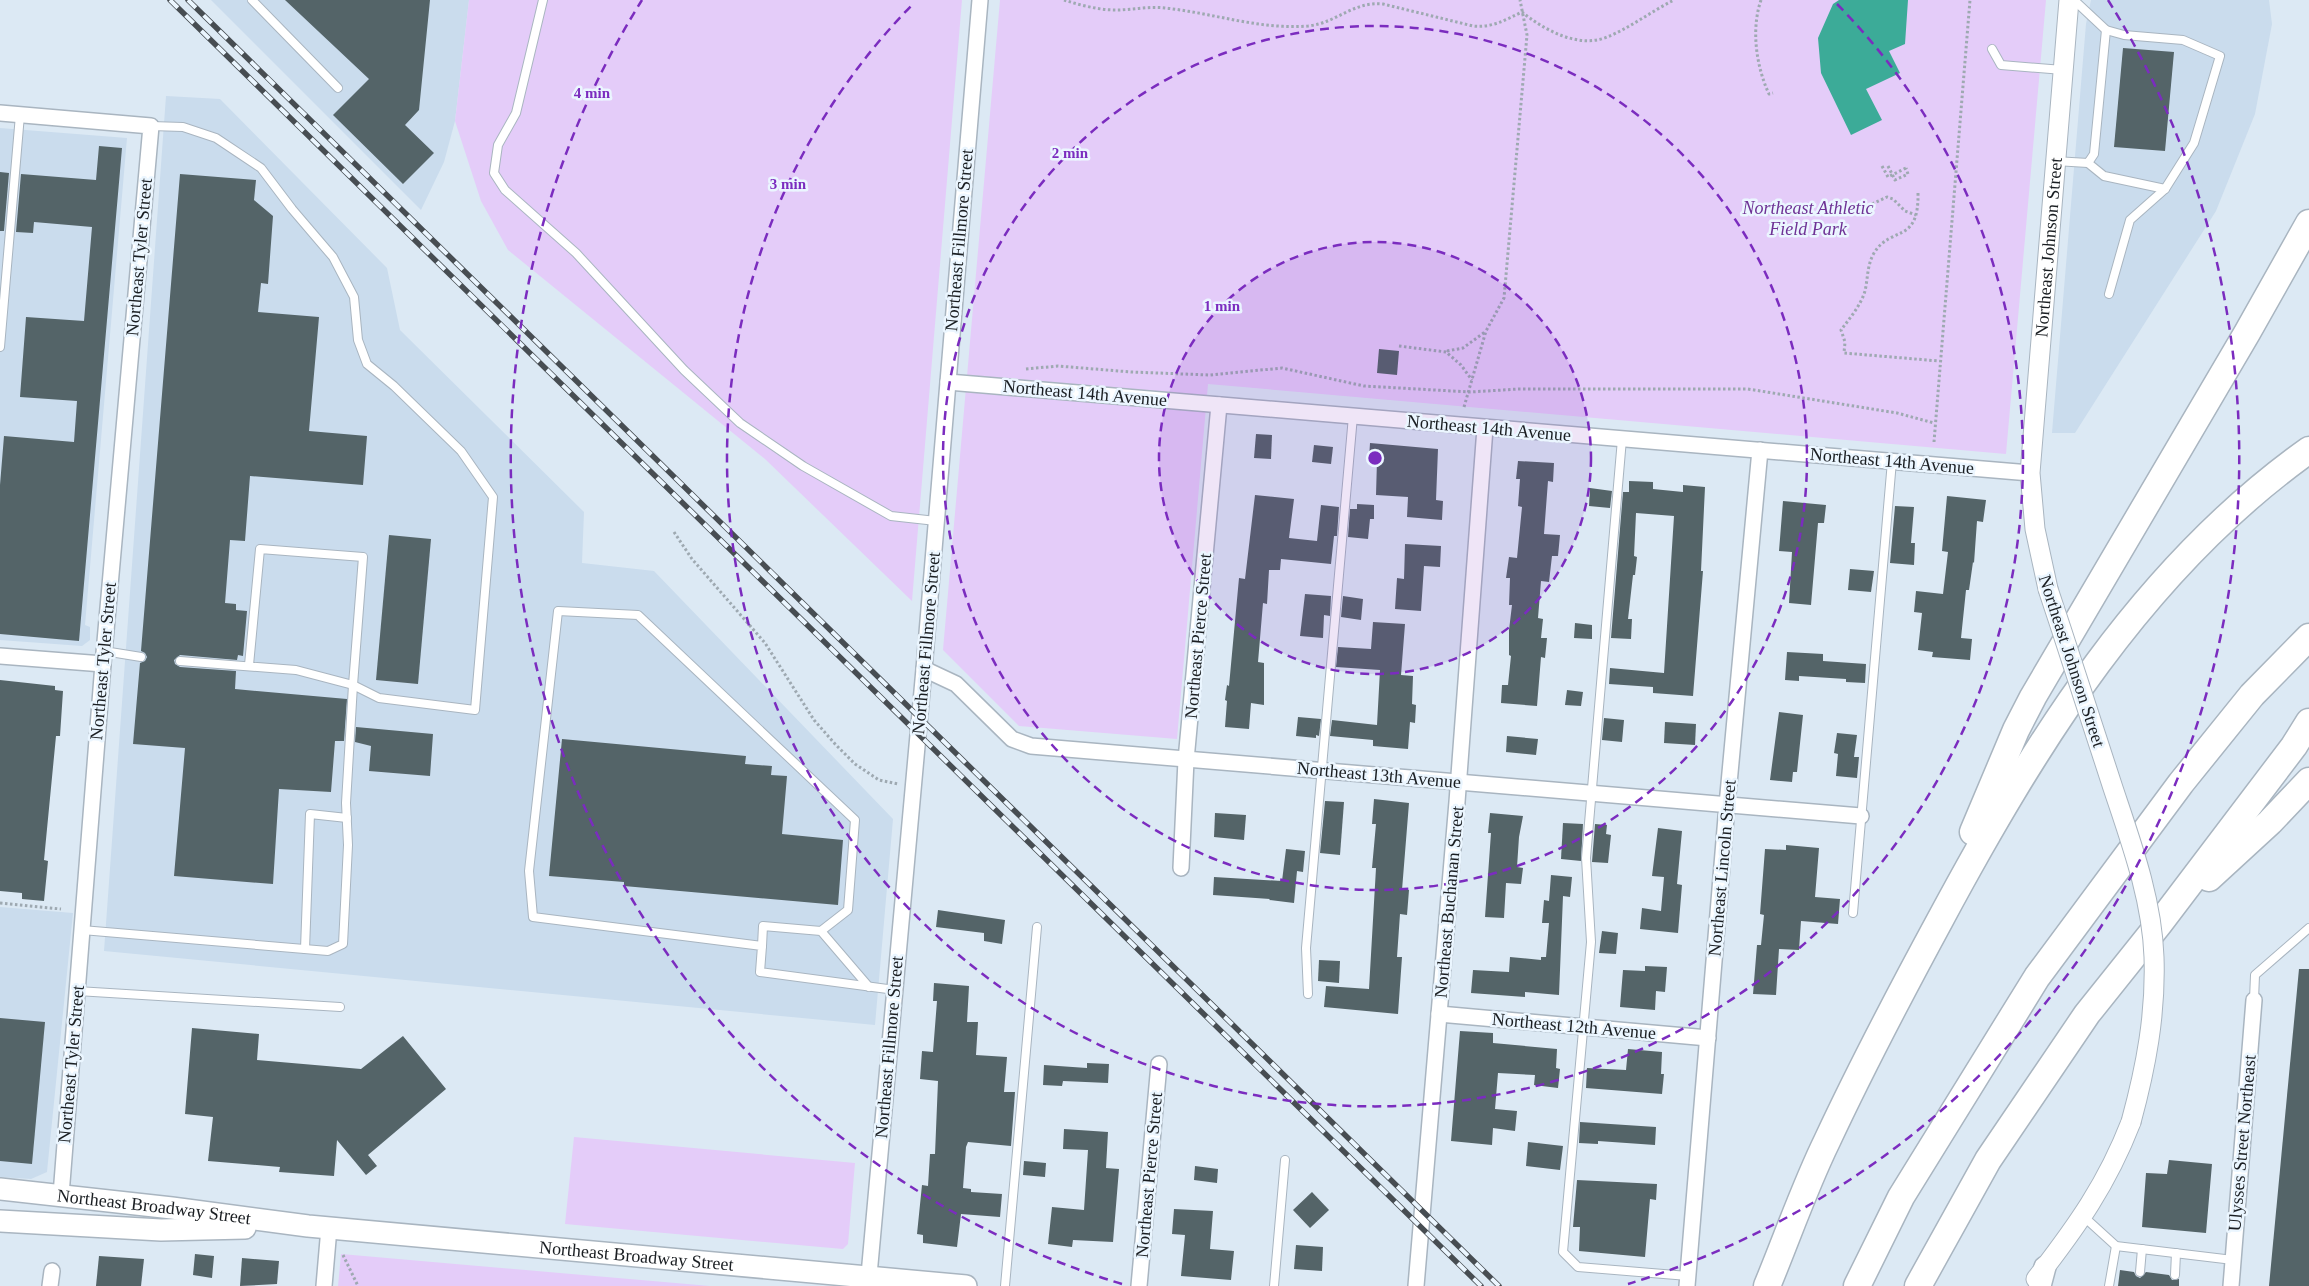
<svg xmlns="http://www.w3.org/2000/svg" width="2309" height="1286" font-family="Georgia,serif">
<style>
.built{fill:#cadced}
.green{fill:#e4ccf9}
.water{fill:#3cab98}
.building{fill:#546468}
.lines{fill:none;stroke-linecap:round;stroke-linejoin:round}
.service-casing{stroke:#a9b5c0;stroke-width:10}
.minor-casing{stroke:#a9b5c0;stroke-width:18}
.tertiary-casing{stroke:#a9b5c0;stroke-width:21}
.secondary-casing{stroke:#a9b5c0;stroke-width:24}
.motorway-casing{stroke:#a9b5c0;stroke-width:29}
.path{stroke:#9ea9b1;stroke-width:3;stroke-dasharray:2.5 2.5;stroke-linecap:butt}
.service{stroke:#fff;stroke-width:8}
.minor{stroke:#fff;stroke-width:15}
.tertiary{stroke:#fff;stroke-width:19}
.secondary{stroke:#fff;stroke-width:21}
.motorway{stroke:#fff;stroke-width:26}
.rail-casing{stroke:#474d52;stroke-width:5.5}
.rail{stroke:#ebf6ff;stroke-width:4;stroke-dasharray:11;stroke-linecap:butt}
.tertiary-bridge-casing{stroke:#a9b5c0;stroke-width:21;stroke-linecap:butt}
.path-bridge{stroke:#9ea9b1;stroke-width:3;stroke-dasharray:2.5 2.5;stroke-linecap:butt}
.tertiary-bridge{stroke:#fff;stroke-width:19}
.ring{fill:none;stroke:#7b2cbf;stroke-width:2.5;stroke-dasharray:9 6}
.labels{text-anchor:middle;stroke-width:5;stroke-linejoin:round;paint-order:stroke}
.park-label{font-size:18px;font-style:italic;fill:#6e3295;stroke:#ebf6ff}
.street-label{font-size:18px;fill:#1a1e22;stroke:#ebf6ff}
.centre{fill:#7b2cbf;stroke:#ebf6ff;stroke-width:2.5}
.ring-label{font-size:15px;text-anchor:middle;font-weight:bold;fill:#7b2cbf;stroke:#ebf6ff;stroke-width:5;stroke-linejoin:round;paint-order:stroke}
</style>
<rect width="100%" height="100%" fill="#dce9f4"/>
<!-- built -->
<g class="built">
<polygon points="211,0 469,0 455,121 444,162 421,210"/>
<polygon points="2091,0 2269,0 2272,24 2255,114 2216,211 2075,433 2052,433 2086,24"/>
<polygon points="166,96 220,99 387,268 400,330 584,512 582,563 654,571 893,819 875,1025 104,951"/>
<polygon points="0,128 127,138 85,625 90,627 90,640 82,646 0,640"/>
<polygon points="0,907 73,913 47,1172 31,1179 0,1177"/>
</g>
<!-- green -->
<g class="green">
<polygon points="469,0 962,0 912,601 765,459 508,250 481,201 455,121"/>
<polygon points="1000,0 2046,0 2006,454 1208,384 1177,739 1019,726 943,650"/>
<polygon points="574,1137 855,1163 848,1244 843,1249 565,1224"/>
<polygon points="341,1254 710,1286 338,1286"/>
</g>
<!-- water -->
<polygon class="water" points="1839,0 1908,0 1905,44 1889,51 1900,73 1866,89 1882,120 1851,135 1821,73 1818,38 1833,4"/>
<!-- building -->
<g class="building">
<polygon points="285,0 430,0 419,110 405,125 434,153 403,184 333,115 369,79"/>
<polygon points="2123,48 2174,52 2165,151 2114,147"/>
<polygon points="99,146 122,148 79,641 0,634 0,485 4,436 74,442 77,401 20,397 26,317 84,321 92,227 34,222 33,233 16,232 21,174 96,180"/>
<polygon points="0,172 9,173 4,231 0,231"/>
<polygon points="180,174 256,180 254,200 273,216 268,284 261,283 258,312 319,317 309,431 367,436 363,485 250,476 245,541 230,540 225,603 236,604 236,610 247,611 243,656 238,655 237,660 180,655 174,660 175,664 180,667 236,671 235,689 347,699 344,741 335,741 331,792 279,789 273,884 174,876 185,748 133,744 140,663 145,661 147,657 145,653 141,651"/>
<polygon points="1379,349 1399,351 1397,375 1377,373"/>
<polygon points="1256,434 1272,435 1271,459 1254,458"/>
<polygon points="1370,443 1438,449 1436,500 1443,501 1442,520 1407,517 1408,497 1376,495 1377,460 1369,459"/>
<polygon points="1314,445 1333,447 1331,464 1312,462"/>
<polygon points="1518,461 1554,463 1553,482 1548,481 1544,534 1560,535 1558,556 1552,556 1549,582 1541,581 1538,618 1543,619 1541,638 1547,638 1545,658 1541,657 1537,706 1501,703 1502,685 1508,685 1511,656 1509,655 1509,630 1512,605 1509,605 1510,578 1506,578 1509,557 1517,558 1522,507 1518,506 1520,479 1516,479"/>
<polygon points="1629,481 1653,482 1653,489 1683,492 1683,485 1705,487 1701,571 1703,571 1693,696 1653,693 1653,687 1609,684 1610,668 1664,673 1674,516 1636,513 1634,556 1637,557 1635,575 1633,575 1628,619 1632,619 1631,639 1611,638 1623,492 1629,492"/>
<polygon points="1590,488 1612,491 1610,508 1589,506"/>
<polygon points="1255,495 1294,499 1289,538 1317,541 1321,505 1339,507 1337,536 1334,536 1331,564 1281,559 1280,570 1269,570 1267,604 1263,603 1258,662 1264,663 1264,705 1251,703 1249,729 1225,727 1227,701 1225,700 1227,685 1229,686 1239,578 1245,579"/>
<polygon points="1947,496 1986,500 1983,522 1977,521 1974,563 1973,562 1969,590 1966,590 1961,638 1972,639 1970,660 1932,657 1933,652 1918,650 1922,613 1914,612 1916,591 1943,594 1948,552 1942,551"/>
<polygon points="1783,501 1826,505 1824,523 1818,523 1811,605 1789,603 1792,552 1779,551"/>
<polygon points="1357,504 1374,505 1374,519 1370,519 1368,539 1348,537 1350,509 1357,509"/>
<polygon points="1895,506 1914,507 1911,543 1915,543 1914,565 1890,563"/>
<polygon points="389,535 431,539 418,684 376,680"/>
<polygon points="1405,544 1441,546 1440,567 1424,566 1421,611 1395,609 1397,578 1404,579"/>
<polygon points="1850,569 1874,571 1871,592 1848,590"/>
<polygon points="1305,594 1331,596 1330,616 1324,615 1323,638 1300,636"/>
<polygon points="1343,596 1363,599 1361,620 1341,617"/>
<polygon points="1373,622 1405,624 1401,675 1413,676 1412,704 1416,705 1415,723 1410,722 1408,749 1373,746 1373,740 1330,736 1332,720 1377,725 1380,670 1336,667 1338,647 1371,649"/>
<polygon points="1575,623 1592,625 1592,639 1574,638"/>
<polygon points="1787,652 1823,654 1823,661 1866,664 1865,683 1846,682 1846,679 1799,676 1799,681 1785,680"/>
<polygon points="0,680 55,686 55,690 63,691 60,736 56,736 44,860 48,861 44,901 22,899 22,893 0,891"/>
<polygon points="1567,690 1583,692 1581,706 1565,705"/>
<polygon points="1779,712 1803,715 1797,772 1793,772 1792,782 1770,780"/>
<polygon points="1298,717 1321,719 1319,736 1316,735 1316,738 1296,736"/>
<polygon points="1604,718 1624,720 1622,742 1602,740"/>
<polygon points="1665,722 1696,724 1695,745 1664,743"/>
<polygon points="356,727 433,734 430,776 369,771 371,746 355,742"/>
<polygon points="1837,733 1857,735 1854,757 1859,757 1857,778 1836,776 1838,754 1834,753"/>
<polygon points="1507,736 1538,739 1536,755 1506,752"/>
<polygon points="562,739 746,756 745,764 772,766 771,775 787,776 782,834 843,840 838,905 624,886 624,882 549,876"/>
<polygon points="1374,799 1409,803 1402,890 1409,890 1407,915 1400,914 1397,957 1402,957 1398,1014 1324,1007 1326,986 1369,989 1376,868 1372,868 1376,824 1372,824"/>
<polygon points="1325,801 1344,802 1340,855 1320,853"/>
<polygon points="1215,813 1246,815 1244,840 1214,837"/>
<polygon points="1490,813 1523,816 1519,837 1517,867 1523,868 1521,884 1506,883 1504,918 1485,917 1491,833 1488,833"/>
<polygon points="1563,823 1583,824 1581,861 1561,859"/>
<polygon points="1595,824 1607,825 1606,834 1611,835 1608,863 1592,862"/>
<polygon points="1658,828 1682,831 1677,884 1682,885 1678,933 1640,929 1642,908 1661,911 1664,877 1652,876"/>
<polygon points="1786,845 1819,848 1815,897 1840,899 1838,924 1801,921 1799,950 1779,949 1776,995 1753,994 1757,945 1761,945 1764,915 1760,914 1765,849 1786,850"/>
<polygon points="1286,849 1305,851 1303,872 1297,871 1294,903 1269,900 1270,899 1213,895 1214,877 1282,881"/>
<polygon points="1551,875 1572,877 1570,897 1563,896 1559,995 1525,992 1525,997 1471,993 1473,970 1509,972 1510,957 1541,960 1541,957 1546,957 1549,923 1542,923 1544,900 1549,901"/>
<polygon points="938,910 1005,920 1002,944 984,941 984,933 936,927"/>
<polygon points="1602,931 1618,933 1616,954 1599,953"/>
<polygon points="1319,960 1340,961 1339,983 1318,981"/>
<polygon points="1645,966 1667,967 1665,992 1656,991 1655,1010 1620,1007 1623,970 1645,971"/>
<polygon points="2299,969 2309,969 2309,1286 2269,1286"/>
<polygon points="934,983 969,986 967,1022 978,1022 976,1055 1007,1057 1004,1092 1015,1092 1011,1146 968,1142 966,1147 963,1188 971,1189 971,1192 1002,1194 1000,1217 961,1214 957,1247 923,1243 923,1235 917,1234 922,1185 928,1186 930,1154 935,1154 938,1081 920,1079 922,1051 933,1052 937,1001 933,1001"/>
<polygon points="0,1018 45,1022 32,1164 0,1161"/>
<polygon points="192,1028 259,1034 257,1060 361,1069 403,1036 446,1089 368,1155 377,1166 366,1175 337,1140 334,1176 279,1172 280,1167 208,1161 213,1117 185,1114"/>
<polygon points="1460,1031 1493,1033 1493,1043 1557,1049 1556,1068 1560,1069 1558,1088 1534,1085 1535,1075 1498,1073 1495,1109 1517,1111 1515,1131 1493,1128 1492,1145 1451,1141"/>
<polygon points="1628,1049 1662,1052 1661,1074 1664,1074 1662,1094 1586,1088 1587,1068 1626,1070"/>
<polygon points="1087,1063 1109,1064 1108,1083 1063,1081 1062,1086 1043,1085 1044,1065 1087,1068"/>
<polygon points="1580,1122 1656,1127 1655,1145 1598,1141 1598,1144 1579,1143"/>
<polygon points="1064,1129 1108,1132 1106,1168 1119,1169 1113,1242 1073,1240 1072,1247 1048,1244 1052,1207 1084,1210 1088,1150 1063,1149"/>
<polygon points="1528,1142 1563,1146 1560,1170 1526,1166"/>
<polygon points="2169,1160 2212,1164 2206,1233 2142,1227 2146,1173 2167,1174"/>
<polygon points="1024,1161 1046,1163 1045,1177 1023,1175"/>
<polygon points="1195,1166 1218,1169 1217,1183 1194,1180"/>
<polygon points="1577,1180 1657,1184 1656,1200 1650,1199 1645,1257 1579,1251 1580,1227 1573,1227"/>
<polygon points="1312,1192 1329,1210 1310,1228 1293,1210"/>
<polygon points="1174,1209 1213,1211 1210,1249 1234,1251 1231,1280 1181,1276 1185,1235 1172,1234"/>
<polygon points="1296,1245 1323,1247 1322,1271 1294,1269"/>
<polygon points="195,1254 214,1256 212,1278 193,1275"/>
<polygon points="99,1256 144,1259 141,1286 96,1286"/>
<polygon points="242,1258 279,1261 277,1284 240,1286"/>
<polygon points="2120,1270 2134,1272 2136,1276 2140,1278 2146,1272 2169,1275 2172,1280 2179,1279 2179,1286 2118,1286"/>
</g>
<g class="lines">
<!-- service casing -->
<g class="service-casing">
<g id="service">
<polyline points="252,0 338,88"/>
<polyline points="543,0 516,113 498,145 494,173 505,190 576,253 684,370 740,423 803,466 891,516 936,521"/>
<polyline points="2074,0 2106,30 2124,35 2183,40 2220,56 2194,143 2165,189 2130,220 2109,294"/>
<polyline points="1992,49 2001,65 2063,70"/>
<polyline points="2055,161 2088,163 2094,154 2106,30"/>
<polyline points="2088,163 2104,176 2165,189"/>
<polyline points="0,347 20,115"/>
<polyline points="1622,439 1586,858 1591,942 1563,1252 1578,1267 1688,1276"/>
<polyline points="104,651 141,657"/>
<polyline points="180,661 296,670 353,685 363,557 260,549 249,665"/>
<polyline points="1853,913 1892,461"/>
<polyline points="82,930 328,951 343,944 348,845 346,803 353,685 379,698 475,710 493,497 461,451 394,386 367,364 358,340 354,297 333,257 292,209 261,168 216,138 183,127 151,126"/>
<polyline points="821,931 848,910 855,820 638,615 558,611 529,871 533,917 762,946 760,972 895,990"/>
<polyline points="762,946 763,926 821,931 869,987"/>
<polyline points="305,949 310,814 347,818"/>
<polyline points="77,991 340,1007"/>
<polyline points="1308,994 1306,948 1353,416"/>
<polyline points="2254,1000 2255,975 2309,928"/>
<polyline points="2083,1216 2116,1246 2233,1260"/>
<polyline points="2140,1272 2142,1249"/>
<polyline points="2175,1275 2176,1253"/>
<polyline points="1005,1286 1037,927"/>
<polyline points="1274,1286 1285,1160"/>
<polyline points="2109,1286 2116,1246"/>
</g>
</g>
<!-- minor casing -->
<g class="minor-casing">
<g id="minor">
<polyline points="0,113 151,126 103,664 61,1195"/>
<polyline points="948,382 2030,473"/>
<polyline points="0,656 103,664"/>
<polyline points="924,669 956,684 1012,739 1031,746 1861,816"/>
<polyline points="1181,868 1186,760 1219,405"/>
<polyline points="1439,1014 1708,1038"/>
<polyline points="50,1286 52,1271"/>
<polyline points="324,1286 329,1228"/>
<polyline points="868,1286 924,669 980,0"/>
<polyline points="1139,1286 1159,1064"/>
<polyline points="1416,1286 1457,802 1485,428"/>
<polyline points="1687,1286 1727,805 1760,450"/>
<polyline points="2231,1286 2254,1000"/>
</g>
</g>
<!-- tertiary casing -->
<g class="tertiary-casing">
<g id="tertiary">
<path id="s1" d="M2048 589 2035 529 2030 473 2069 0"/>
<path d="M2036 1279C2077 1226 2107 1184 2131 1122"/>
</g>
</g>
<!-- secondary casing -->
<g class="secondary-casing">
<g id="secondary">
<path id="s2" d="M0 1189 172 1208 308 1226 966 1286"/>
<polyline points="0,1221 161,1230 245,1228"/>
<polyline points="2040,1286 2045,1267"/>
</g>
</g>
<!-- motorway casing -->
<g class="motorway-casing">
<g id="motorway">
<polyline points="1973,832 2016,730 2033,697 2247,333 2309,223"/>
<polyline points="2209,878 2270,822 2309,781"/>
<path d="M1767 1286C1787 1238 1804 1188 1827 1141 1862 1066 1901 992 1940 920 2035 743 2143 568 2309 450"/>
<polyline points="1857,1286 1901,1197 2037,977 2181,783 2252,695 2309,637"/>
<polyline points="1918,1286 1988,1160 2087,1014 2159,924 2294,746 2309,722"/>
</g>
</g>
<!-- path -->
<g class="path">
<path d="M1064 0C1080 5 1098 10 1116 10 1132 10 1149 6 1165 8 1213 13 1260 30 1308 26 1337 23 1353 1 1383 4L1473 26C1492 28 1505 20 1522 12 1544 30 1579 49 1607 37 1628 29 1652 11 1674 0"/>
<path d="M1761 0C1751 29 1756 66 1769 94L1773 93"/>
<polyline points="1882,166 1888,177 1906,168"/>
<path d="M1918 193C1919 245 1891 225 1874 253 1867 265 1868 278 1865 291 1861 305 1850 318 1841 330L1845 342 1844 353 1939 361"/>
<polyline points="1872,204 1887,197 1893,199 1905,211 1916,215"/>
<polyline points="1399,346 1446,352 1461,365 1472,380"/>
<polyline points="1447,351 1463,348 1485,332"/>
<polyline points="1026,369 1058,366 1131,372 1210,375 1282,368 1364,386 1470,392 1519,389 1748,389 1897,413 1934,423"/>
<polyline points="1464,407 1486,331 1504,298 1527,35 1520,0"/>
<polyline points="1934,442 1970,0"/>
<polyline points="674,532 692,559 765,643 814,720 836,745 855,764 879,780 898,784"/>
<polyline points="0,903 61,909"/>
<polyline points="343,1255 358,1286"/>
</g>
<!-- service -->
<use href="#service" class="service"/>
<!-- minor -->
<use href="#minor" class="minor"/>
<!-- tertiary -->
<use href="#tertiary" class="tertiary"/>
<!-- secondary -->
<use href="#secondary" class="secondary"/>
<!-- motorway -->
<use href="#motorway" class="motorway"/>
<!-- rail casing -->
<g class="rail-casing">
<g id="rail">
<polyline points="170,0 1481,1286"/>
<polyline points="188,0 1499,1286"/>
</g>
</g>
<!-- rail -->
<use href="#rail" class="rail"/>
<!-- tertiary-bridge casing -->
<g class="tertiary-bridge-casing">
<path id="tertiary-bridge" d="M2048 589C2070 655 2091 721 2113 788 2131 842 2152 899 2154 957 2156 1014 2146 1067 2131 1122"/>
</g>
<!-- path-bridge -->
<polyline class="path-bridge" points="1888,166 1895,180 1908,174 1906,168"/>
<!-- tertiary-bridge -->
<use href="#tertiary-bridge" class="tertiary-bridge"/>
</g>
<!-- distance rings -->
<circle cx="1375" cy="458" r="216" fill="#7b2cbf" fill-opacity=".12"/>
<g class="ring">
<circle cx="1375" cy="458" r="216"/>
<circle cx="1375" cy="458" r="432"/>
<path d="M1837 4A648 648 0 1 1 913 4"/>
<path d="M1122 1284A864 864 0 0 1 642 0M2108 0A864 864 0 0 1 1628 1284"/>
</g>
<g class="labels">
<!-- park labels -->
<g class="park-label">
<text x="1808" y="214">Northeast Athletic<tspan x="1808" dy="21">Field Park</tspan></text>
</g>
<!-- street labels -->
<g class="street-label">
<text transform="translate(959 240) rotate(-85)" y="6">Northeast Fillmore Street</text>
<text dy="6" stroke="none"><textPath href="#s1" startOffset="344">Northeast Johnson Street</textPath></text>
<text transform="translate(139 257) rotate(-85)" y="6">Northeast Tyler Street</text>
<text transform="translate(1085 393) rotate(5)" y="6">Northeast 14th Avenue</text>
<text transform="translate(1489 428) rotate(5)" y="6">Northeast 14th Avenue</text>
<text transform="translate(1892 461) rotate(5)" y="6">Northeast 14th Avenue</text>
<text transform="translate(1198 636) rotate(-85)" y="6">Northeast Pierce Street</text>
<text transform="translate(926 643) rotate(-85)" y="6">Northeast Fillmore Street</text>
<text transform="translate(103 661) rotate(-85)" y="6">Northeast Tyler Street</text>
<text transform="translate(2072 661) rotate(72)" y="6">Northeast Johnson Street</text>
<text transform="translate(1379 775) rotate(5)" y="6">Northeast 13th Avenue</text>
<text transform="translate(1722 868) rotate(-85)" y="6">Northeast Lincoln Street</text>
<text transform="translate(1449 902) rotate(-85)" y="6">Northeast Buchanan Street</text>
<text transform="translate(1574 1026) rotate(5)" y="6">Northeast 12th Avenue</text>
<text transform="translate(889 1047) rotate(-85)" y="6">Northeast Fillmore Street</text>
<text transform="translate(71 1064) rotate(-85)" y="6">Northeast Tyler Street</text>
<text transform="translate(2242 1143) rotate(-85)" y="6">Ulysses Street Northeast</text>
<text transform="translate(1149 1175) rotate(-85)" y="6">Northeast Pierce Street</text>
<text dy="6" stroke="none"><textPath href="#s2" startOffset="155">Northeast Broadway Street</textPath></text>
<text dy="6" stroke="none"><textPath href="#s2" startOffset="640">Northeast Broadway Street</textPath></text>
</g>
</g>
<circle cx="1375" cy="458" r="8" class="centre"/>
<g class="ring-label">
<text x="592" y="98">4 min</text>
<text x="1070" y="158">2 min</text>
<text x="788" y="189">3 min</text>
<text x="1222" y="311">1 min</text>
</g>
</svg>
